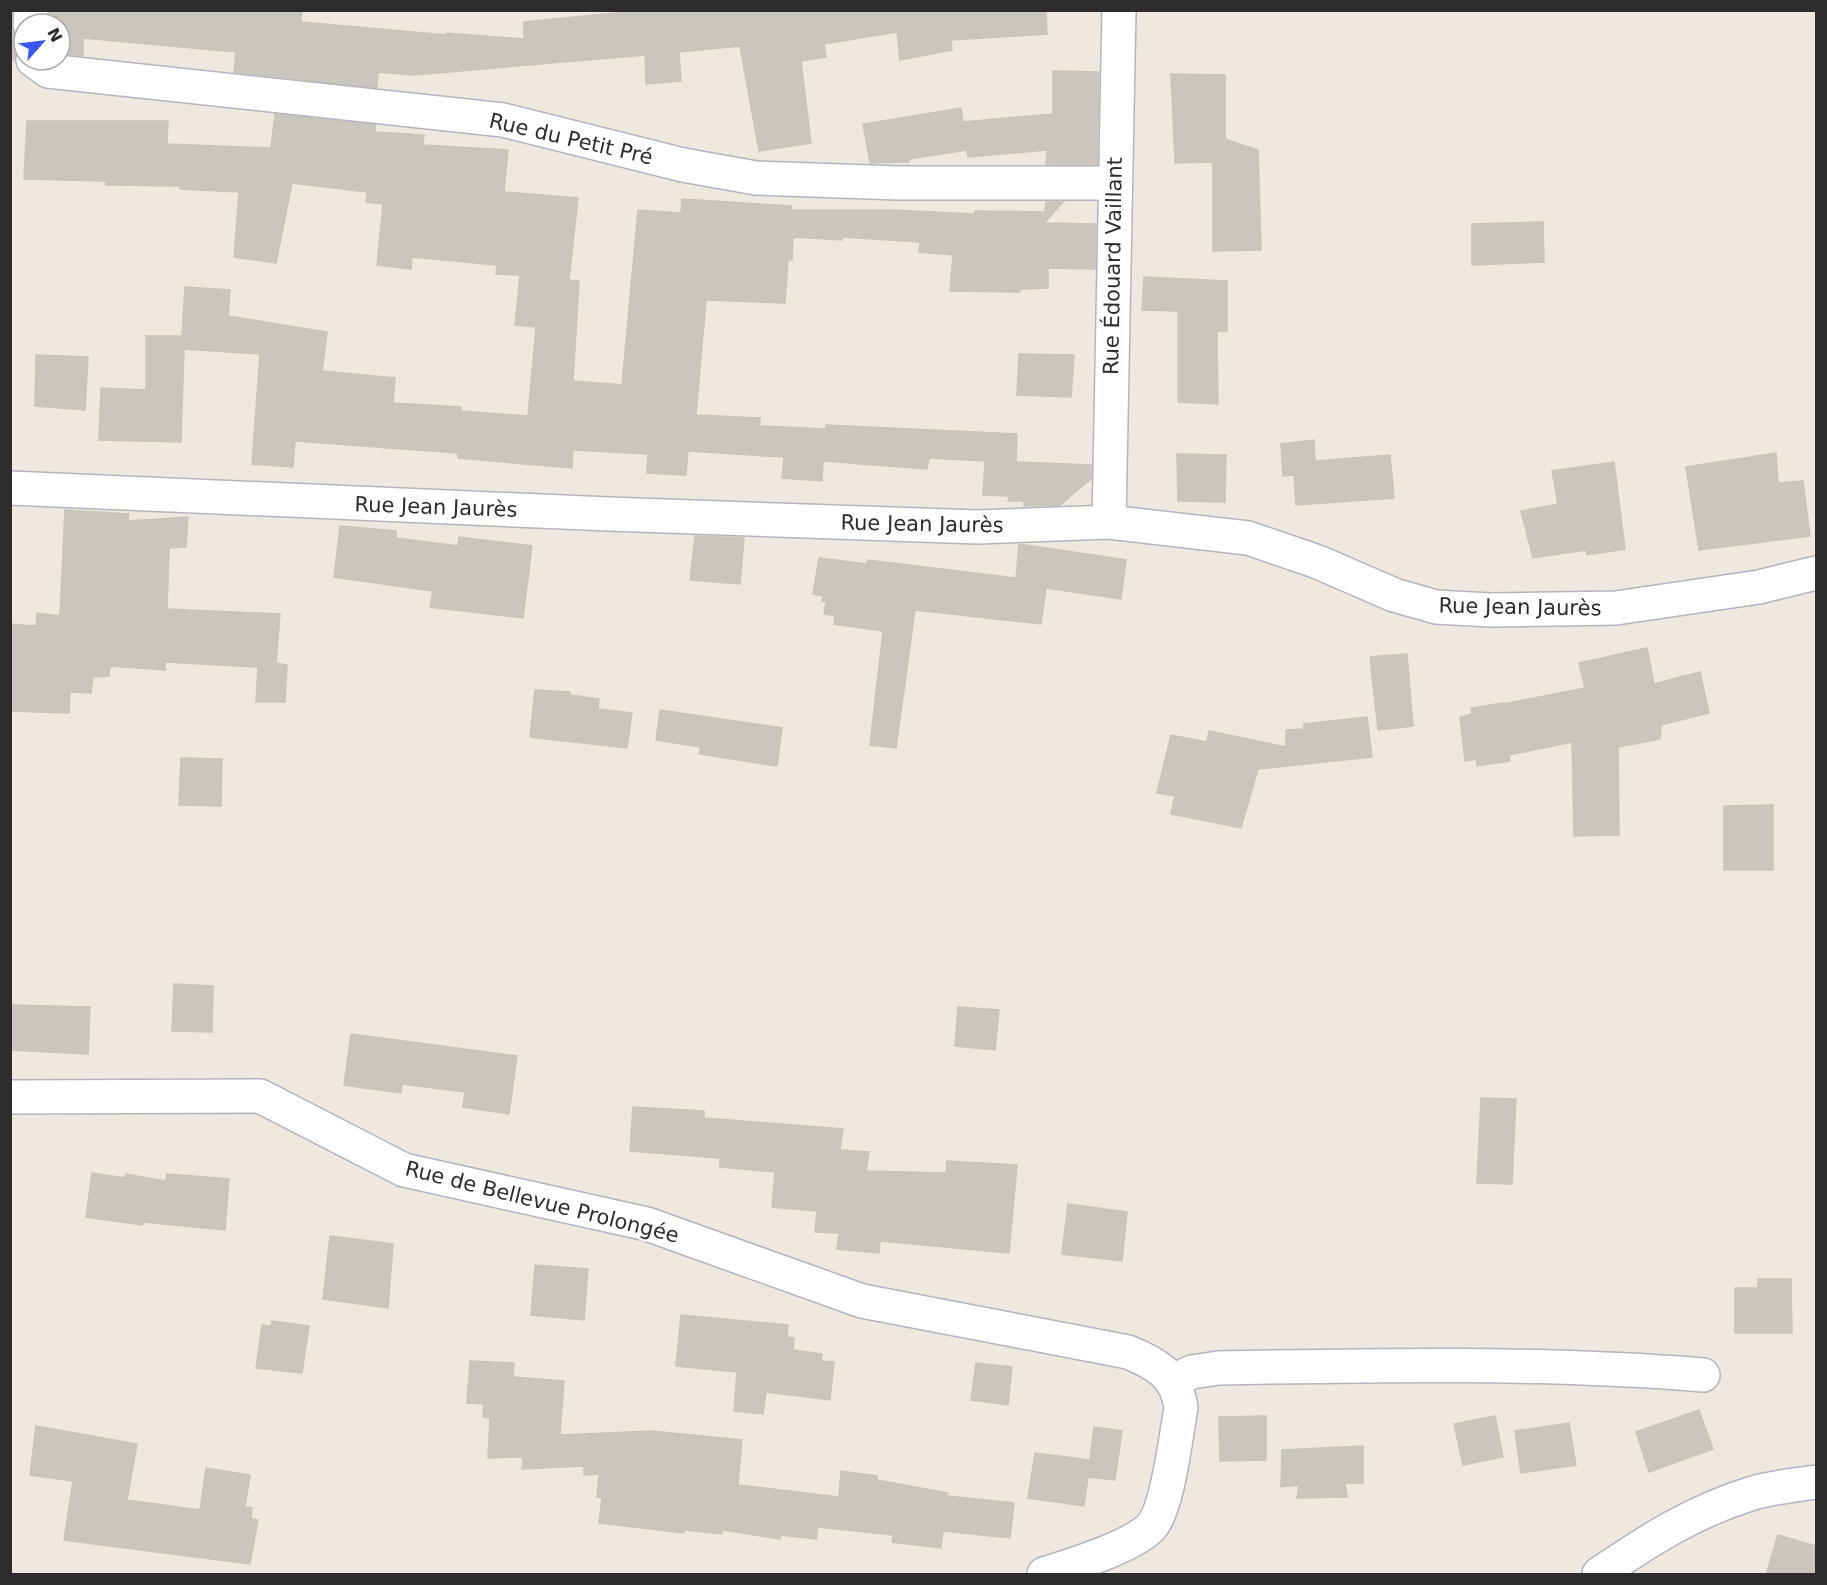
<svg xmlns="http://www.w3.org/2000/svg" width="1827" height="1585" font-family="'DejaVu Sans',sans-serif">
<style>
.building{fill:#cac5bd;stroke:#cac5b7;stroke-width:1.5}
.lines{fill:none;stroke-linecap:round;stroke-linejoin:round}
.minor-casing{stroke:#b2b4c1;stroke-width:36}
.minor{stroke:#fff;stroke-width:33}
.labels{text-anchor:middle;stroke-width:4.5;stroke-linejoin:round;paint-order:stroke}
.street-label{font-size:21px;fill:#2c2c2c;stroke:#fff}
</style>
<rect width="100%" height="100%" fill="#efe8de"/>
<!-- building -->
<g class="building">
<polygon points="10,10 12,10 13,32 19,39 24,41 24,44 18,49 15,60 10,60"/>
<polygon points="50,10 302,10 301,22 447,35 447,33 524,39 524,22 647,10 1046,10 1047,34 951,40 952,50 900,60 897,32 824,44 826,57 801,61 811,143 759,151 740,46 679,52 681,81 646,84 645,55 413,75 378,72 377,88 234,72 236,52 83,38 83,56 60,53 60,24 49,24"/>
<polygon points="1053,71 1099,72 1097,164 1046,164 1047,150 968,157 967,150 909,159 909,162 870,163 863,124 961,108 963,122 1053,114"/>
<polygon points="1171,74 1225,75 1225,139 1258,150 1261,250 1213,251 1213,162 1175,163"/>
<polygon points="275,114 375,125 375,132 424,135 423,145 508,150 504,192 578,198 569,280 579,281 573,381 622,385 638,210 681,213 682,199 791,206 792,210 892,210 975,214 975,211 1045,212 1046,202 1063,202 1044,223 1096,224 1095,269 1048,268 1048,288 1020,289 1020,292 950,291 953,255 919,252 920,242 842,237 842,240 793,237 792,260 788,260 785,303 706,300 696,415 760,418 760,426 826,429 826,425 1017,434 1016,462 1091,465 1091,479 1060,505 1024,506 1024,501 1008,501 1009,496 983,495 985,461 929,458 927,469 823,461 822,481 782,478 784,457 688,451 686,475 647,473 648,454 573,450 572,468 458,458 458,453 295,441 293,467 252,464 260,354 184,349 181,442 99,440 101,388 146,390 146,336 182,336 185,287 230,290 228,316 327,332 322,371 395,378 393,403 461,407 461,411 528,416 536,327 515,325 520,275 496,274 497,265 412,257 411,269 377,265 383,204 366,202 367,192 292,183 276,263 234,257 239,192 180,189 180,186 106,185 106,181 24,179 27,121 168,121 167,144 271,148"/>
<polygon points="1543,222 1544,262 1472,265 1472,224"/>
<polygon points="1144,277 1227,281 1227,331 1217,331 1218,404 1178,402 1178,311 1142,310"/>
<polygon points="1019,354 1074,355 1071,397 1017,395"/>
<polygon points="36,355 88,357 85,410 35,406"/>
<polygon points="1314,440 1315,461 1390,455 1394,498 1296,505 1294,475 1283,476 1281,444"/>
<polygon points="1776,453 1778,483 1803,481 1810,536 1699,550 1686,467"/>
<polygon points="1177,454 1226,455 1225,502 1178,501"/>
<polygon points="1614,462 1625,549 1587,555 1586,550 1533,558 1521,511 1558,504 1552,471"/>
<polygon points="65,510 129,514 128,521 188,517 186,547 169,548 167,609 280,614 276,663 287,665 285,702 256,702 258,667 165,662 165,670 110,666 109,676 93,677 91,693 70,692 69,713 10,711 10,624 36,626 37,613 60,616"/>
<polygon points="340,526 396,531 396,538 458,546 459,537 532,546 523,618 430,607 433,591 334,577"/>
<polygon points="695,536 744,538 740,584 690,580"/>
<polygon points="1019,544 1126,560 1121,599 1046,588 1041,624 915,610 896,748 870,745 883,631 834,624 835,616 824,614 826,602 822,601 823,596 813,594 819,558 867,564 868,560 1016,578"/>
<polygon points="1647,648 1654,684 1700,672 1709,713 1661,725 1660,739 1618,747 1619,835 1574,836 1572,742 1509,755 1510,761 1477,766 1476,759 1465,761 1460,717 1472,714 1471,708 1503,703 1503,704 1585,688 1579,663"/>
<polygon points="1407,654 1413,726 1378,730 1370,657"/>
<polygon points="535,690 570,692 570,695 599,699 598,709 632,713 627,748 530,737"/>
<polygon points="660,710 782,728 777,766 699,754 701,747 656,740"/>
<polygon points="1367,717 1372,757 1258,769 1241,828 1171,814 1175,796 1157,793 1171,735 1207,742 1209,731 1286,747 1286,730 1304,729 1304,724"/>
<polygon points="181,758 222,759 221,806 179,805"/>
<polygon points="1773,805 1773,870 1724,870 1724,806"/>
<polygon points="174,984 213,986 212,1032 172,1031"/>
<polygon points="10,1005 90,1007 88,1054 10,1050"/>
<polygon points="958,1007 999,1010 995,1050 955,1046"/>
<polygon points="351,1034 517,1056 509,1114 463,1107 465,1092 402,1084 401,1093 344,1085"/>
<polygon points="1481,1098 1516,1099 1512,1184 1477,1183"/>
<polygon points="633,1107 704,1111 704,1118 843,1129 840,1150 869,1152 866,1171 946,1173 947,1161 1017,1165 1009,1253 880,1241 879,1253 837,1249 839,1233 815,1232 817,1211 772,1207 775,1172 720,1167 720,1158 630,1151"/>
<polygon points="92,1173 125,1178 126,1174 166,1181 167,1174 229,1179 225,1230 143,1222 142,1225 86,1217"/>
<polygon points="1068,1204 1127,1212 1122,1261 1062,1254"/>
<polygon points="330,1236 393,1244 388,1308 323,1299"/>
<polygon points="535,1265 588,1269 584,1320 531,1315"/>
<polygon points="1758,1279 1791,1279 1792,1333 1735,1333 1735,1288 1758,1288"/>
<polygon points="681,1315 788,1325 787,1337 794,1338 793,1350 822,1354 821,1361 834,1362 830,1400 766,1392 763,1414 734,1411 737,1372 676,1366"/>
<polygon points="272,1321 309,1326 302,1373 256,1368 262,1325 271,1326"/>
<polygon points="470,1361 514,1363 513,1377 564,1381 560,1435 652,1431 742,1440 738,1485 839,1497 841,1471 877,1476 877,1480 948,1493 947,1496 1014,1503 1010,1538 943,1531 941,1548 892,1542 893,1535 818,1527 816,1539 781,1535 780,1539 722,1530 722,1534 684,1530 684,1533 599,1523 602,1498 597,1497 599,1474 584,1475 584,1466 522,1469 523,1457 488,1458 490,1418 483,1417 484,1404 467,1403"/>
<polygon points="976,1363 1012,1367 1008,1405 971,1400"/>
<polygon points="1699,1410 1713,1449 1649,1472 1636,1432"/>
<polygon points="1266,1416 1266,1460 1220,1461 1219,1417"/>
<polygon points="1495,1416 1503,1457 1463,1465 1454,1424"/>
<polygon points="1569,1423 1576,1465 1521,1473 1515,1431"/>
<polygon points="36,1426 137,1444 127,1500 200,1510 206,1468 250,1475 245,1507 252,1508 251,1519 258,1520 250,1564 64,1540 73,1481 30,1475"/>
<polygon points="1094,1427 1122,1431 1115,1480 1088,1477 1084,1506 1028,1498 1035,1453 1090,1460"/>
<polygon points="1363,1446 1363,1483 1345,1483 1347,1497 1297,1498 1299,1485 1281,1487 1282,1450"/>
<polygon points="1778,1535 1816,1546 1816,1575 1766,1575"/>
</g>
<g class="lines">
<!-- minor casing -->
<g class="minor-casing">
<g id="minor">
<polyline points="30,24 31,10"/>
<polyline points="33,60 48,71 503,120 683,165 756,178 899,183 1114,183"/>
<polyline points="10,488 609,514 978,527 1109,522 1248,538 1318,562 1394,595 1436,607 1490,610 1616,608 1759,587 1816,573"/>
<polyline points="1109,522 1119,10"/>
<path d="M10 1097 260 1096 404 1170 647 1224 862 1301 1128 1352C1157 1364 1177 1375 1181 1408 1176 1434 1168 1511 1150 1528 1129 1548 1072 1565 1044 1574"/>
<path d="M1173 1381 1192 1372 1218 1368C1380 1365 1542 1362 1703 1375"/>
<path d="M1599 1574C1649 1540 1694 1511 1753 1493 1773 1487 1796 1485 1816 1482"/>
</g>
</g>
<!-- minor -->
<use href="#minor" class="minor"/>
</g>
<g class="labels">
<!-- street labels -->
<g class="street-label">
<text transform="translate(571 139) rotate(13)" y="7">Rue du Petit Pré</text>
<text transform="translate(1113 266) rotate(-89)" y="7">Rue Édouard Vaillant</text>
<text transform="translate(436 507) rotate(2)" y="7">Rue Jean Jaurès</text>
<text transform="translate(922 524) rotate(1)" y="7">Rue Jean Jaurès</text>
<text transform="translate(1520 607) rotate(1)" y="7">Rue Jean Jaurès</text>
<text transform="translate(542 1202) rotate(14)" y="7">Rue de Bellevue Prolongée</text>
</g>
</g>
<!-- border -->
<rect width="1827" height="1585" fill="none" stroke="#2c2c2c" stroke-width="24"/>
<!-- north arrow -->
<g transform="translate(42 42) rotate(62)"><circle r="28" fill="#ffffff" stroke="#ababab" stroke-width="1.5"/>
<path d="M0-4.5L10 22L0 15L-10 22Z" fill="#3b56ff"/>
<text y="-9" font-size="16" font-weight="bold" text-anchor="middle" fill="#2c2c2c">N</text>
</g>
</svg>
